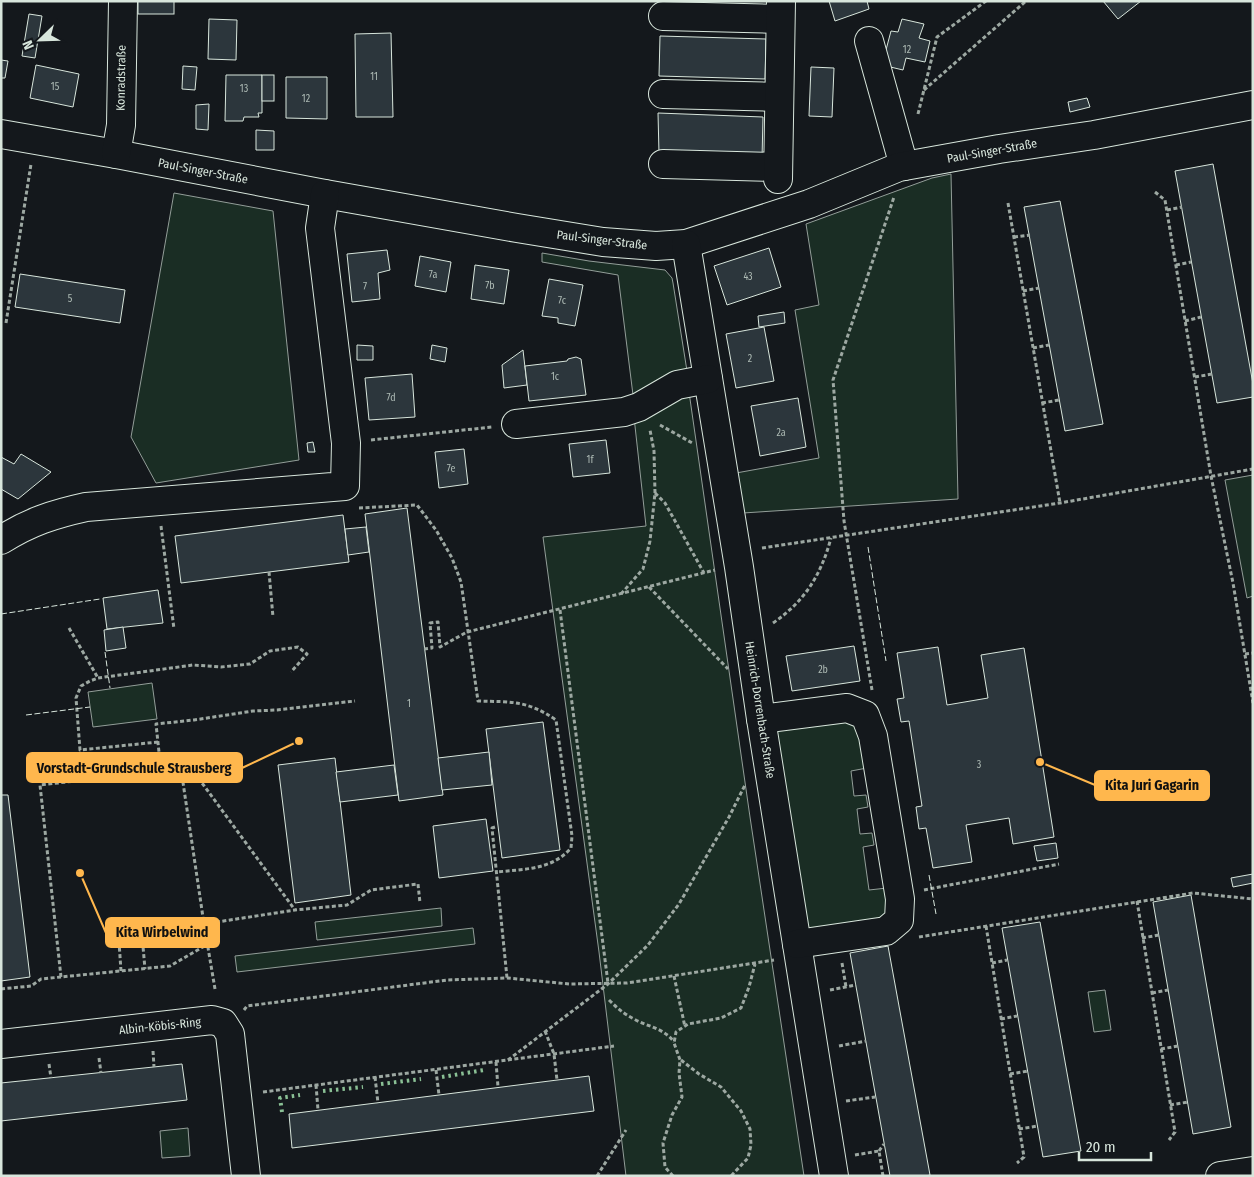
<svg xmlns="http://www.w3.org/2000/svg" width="1254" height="1177" font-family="'Fira Sans Condensed',sans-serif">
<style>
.green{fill:#1a2d24;stroke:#939e99}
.building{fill:#2c363c;stroke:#d8e6dc}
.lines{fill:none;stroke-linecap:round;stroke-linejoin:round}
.minor-casing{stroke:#d8e6dc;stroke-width:30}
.path{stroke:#9da8a2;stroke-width:3;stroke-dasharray:4 2.5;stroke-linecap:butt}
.minor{stroke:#14181c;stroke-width:28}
.hedge{stroke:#8ac095;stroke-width:4;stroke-dasharray:2.5 4;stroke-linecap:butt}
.fence{stroke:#d8e6dc;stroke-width:1;stroke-dasharray:6 2.5;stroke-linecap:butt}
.labels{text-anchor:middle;stroke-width:4;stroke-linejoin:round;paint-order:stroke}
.number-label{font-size:10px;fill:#adbab4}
.street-label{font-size:12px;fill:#d8e6dc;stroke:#14181c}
.leader{fill:none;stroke:#ffb74d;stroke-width:2}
.callout-dot{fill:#ffb74d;stroke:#14181c;stroke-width:2}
.callout{fill:#ffb74d;stroke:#ffb74d;stroke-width:2}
.callout-label{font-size:14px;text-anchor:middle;font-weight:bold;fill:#111}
</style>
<rect width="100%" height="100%" fill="#14181c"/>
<!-- green -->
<g class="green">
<polygon points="951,174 958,499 743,513 736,473 819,458 795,310 819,305 806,224 932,178"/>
<polygon points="174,193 273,211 299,460 156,483 131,437"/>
<polygon points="542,253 589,261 665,270 672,278 673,283 687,371 634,403 618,275 542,262"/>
<polygon points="689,392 750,817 804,1176 626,1176 599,952 543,537 646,526 634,417"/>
<polygon points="1253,475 1253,596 1247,598 1225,480"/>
<polygon points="152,683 157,719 93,727 88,692"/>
<polygon points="840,717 857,723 867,768 851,771 854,796 866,795 868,807 857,809 860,834 872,833 874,845 863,847 869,890 887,888 890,912 878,922 807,929 774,734 777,729"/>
<polygon points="441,908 442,926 317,940 315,922"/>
<polygon points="473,928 475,944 237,972 235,956"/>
<polygon points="1105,990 1111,1030 1094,1032 1088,992"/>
<polygon points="188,1128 190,1156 162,1158 160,1131"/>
</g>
<!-- building -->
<g class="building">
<rect x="138" y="1" width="36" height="13"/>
<polygon points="829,1 867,1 869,9 835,21"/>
<polygon points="1103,1 1141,1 1118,19"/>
<polygon points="29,14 42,16 35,58 22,56"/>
<polygon points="209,19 237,20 236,60 208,59"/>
<polygon points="902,19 924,24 919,38 930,41 925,62 906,58 903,70 882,65 891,31 898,32"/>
<polygon points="391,33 393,117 356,117 355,34"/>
<polygon points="660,36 766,39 765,79 659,76"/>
<polygon points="1,60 8,61 5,78 1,78"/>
<polygon points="36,65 79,74 73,107 30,98"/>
<polygon points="183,66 197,67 195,90 182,89"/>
<polygon points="811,67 834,68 832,117 809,116"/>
<polygon points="226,75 262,75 262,113 258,113 259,117 244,117 243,121 225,121"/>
<rect x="262" y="75" width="12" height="26"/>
<polygon points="286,77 327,77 327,119 286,118"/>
<polygon points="1087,98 1090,107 1070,112 1068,102"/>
<polygon points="209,104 208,130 196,129 196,105"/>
<polygon points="658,113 763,117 762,159 659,154"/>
<polygon points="256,130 274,131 274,150 256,150"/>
<polygon points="1213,164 1253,384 1253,397 1217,403 1175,171"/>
<polygon points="1060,201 1103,424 1065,431 1024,207"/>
<polygon points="769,248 781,287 727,305 714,266"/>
<polygon points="387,250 390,270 378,273 380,299 352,302 347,254"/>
<polygon points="420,256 451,262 446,292 415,286"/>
<polygon points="475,265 509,270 504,304 471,299"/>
<polygon points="20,274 125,290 120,323 15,307"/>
<polygon points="549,279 583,285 575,326 558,323 558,318 542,316"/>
<polygon points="784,312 785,323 759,327 758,316"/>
<polygon points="764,327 774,381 736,388 726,334"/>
<polygon points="357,345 373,346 373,360 357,360"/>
<polygon points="432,345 447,348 445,362 430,359"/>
<polygon points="523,350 527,385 504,388 502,365"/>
<polygon points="576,357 581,359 586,395 529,401 525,366 567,361 568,359"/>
<polygon points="412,374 415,417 369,420 365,378"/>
<polygon points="798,398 806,447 760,456 751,406"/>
<polygon points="606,440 610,473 573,477 569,444"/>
<polygon points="313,442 315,452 308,452 307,443"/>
<polygon points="464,449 468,484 439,488 435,452"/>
<polygon points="21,454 51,472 18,499 1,489 1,457 14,464"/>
<polygon points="407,508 443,795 399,801 365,514"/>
<polygon points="343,515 349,562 181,583 175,536"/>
<polygon points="366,527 369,552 348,555 345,529"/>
<polygon points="158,590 163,623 107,629 103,598"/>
<polygon points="123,627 126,648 106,651 104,630"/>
<polygon points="854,646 860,681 792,691 786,656"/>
<polygon points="938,647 947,705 988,698 981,655 1024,648 1054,837 1013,844 1009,818 966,825 972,862 933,868 926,828 919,829 916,807 922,806 909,721 901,722 897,699 904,698 897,653"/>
<polygon points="543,722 560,850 502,858 486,729"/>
<polygon points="489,752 492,785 442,790 438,758"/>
<polygon points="335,758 351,895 295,903 278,765"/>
<polygon points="394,765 398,795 340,802 336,772"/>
<polygon points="1,795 8,795 30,977 1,981"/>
<polygon points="486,819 493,871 439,878 433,826"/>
<polygon points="1056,843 1058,858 1037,861 1034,846"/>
<polygon points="1253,874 1253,883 1233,887 1231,878"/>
<polygon points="1191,895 1231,1127 1193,1134 1153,902"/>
<polygon points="1040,922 1081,1151 1043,1157 1002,928"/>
<polygon points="888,946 930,1175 926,1176 890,1176 850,953"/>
<polygon points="182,1064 187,1100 1,1121 1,1083"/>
<polygon points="589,1076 594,1111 292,1148 289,1114"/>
</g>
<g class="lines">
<!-- minor casing -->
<g class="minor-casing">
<g id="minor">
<polyline points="663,16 780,19"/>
<polyline points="869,41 904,166"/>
<polyline points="663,94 779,97"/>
<polyline points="1,134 116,154 325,194 517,228 603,242 656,246 686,244 809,204 899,167 999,149 1094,135 1253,105"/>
<polyline points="116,154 121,125 123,1"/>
<polyline points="663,164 778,167"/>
<polyline points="778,179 781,1"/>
<polyline points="686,244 739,567 761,719 834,1176"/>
<polyline points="516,424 624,412 639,407 677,385 708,379"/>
<path d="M1 540C29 522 54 514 86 507L345 486 346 443 320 228 325 194"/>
<polyline points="761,719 847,708 865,715 873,736 900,899 899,920 886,931 797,944"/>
<polyline points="1,1044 212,1020 223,1023 230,1034 246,1176"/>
<polyline points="1220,1176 1253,1171"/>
</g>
</g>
<!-- path -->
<g class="path">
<polyline points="924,90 1026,1"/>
<polyline points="918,114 937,37 986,1"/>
<polyline points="1155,192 1165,200 1211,476 1233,583 1253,703"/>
<polyline points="1008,203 1060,503"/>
<polyline points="1167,210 1182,207"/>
<polyline points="1014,237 1030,235"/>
<polyline points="1176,265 1191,262"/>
<polyline points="1023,291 1039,288"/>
<polyline points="1185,321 1201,317"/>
<polyline points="6,323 31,164"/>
<polyline points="1033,348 1049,345"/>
<polyline points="1195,377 1212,374"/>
<polyline points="1042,403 1059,400"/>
<polyline points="660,425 694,444"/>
<polyline points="371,440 492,427"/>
<polyline points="655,493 665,503 704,573"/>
<path d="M359 508 417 505 436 530 452 558 461 582 478 701C511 702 527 700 556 720L572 836 571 848C552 870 524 869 497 872"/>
<polyline points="161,526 174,629"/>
<polyline points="762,548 1060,503 1253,469"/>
<polyline points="269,572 273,617"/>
<polyline points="649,587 728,669"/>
<polyline points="621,594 643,569 650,541 655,493 654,451 650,430"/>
<polyline points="560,610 608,983"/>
<path d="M773 623C805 601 821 575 831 538"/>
<polyline points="69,628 98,678"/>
<polyline points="424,649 432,648 430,623 438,622 440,647 467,632 715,570"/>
<polyline points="1245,654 1253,653"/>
<polyline points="872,690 844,521 833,380 894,197"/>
<polyline points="158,742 80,750 76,698 81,686 90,681 98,678 193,665 221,667 250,664 270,651 298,647 307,654 291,672"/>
<polyline points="181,769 204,924"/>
<polyline points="161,771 156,724 194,720 253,711 277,710 355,701"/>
<polyline points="495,827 492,828 507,978"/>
<polyline points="924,890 1059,864"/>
<polyline points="1137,901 1175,1132 1169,1140"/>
<polyline points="986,926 1024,1157 1017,1163"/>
<polyline points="919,937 1193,893 1253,899"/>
<polyline points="1142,938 1159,935"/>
<polyline points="842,963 846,987"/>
<polyline points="992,963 1007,960"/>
<polyline points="121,971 118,927 141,924 145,969"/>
<polyline points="674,976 685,1027"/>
<polyline points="61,977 40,785 191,768 295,910"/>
<polyline points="1,989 31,986 41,979 170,966 208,944"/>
<polyline points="215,989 204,924 295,910 347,905 371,890 418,884 420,903"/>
<polyline points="830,990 856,985"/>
<polyline points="1152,993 1168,990"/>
<path d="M609 1000C617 1008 624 1014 634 1019 648 1027 664 1028 674 1042"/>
<polyline points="244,1010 247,1006 447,980 507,978 569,984 627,983 774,960"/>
<polyline points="1001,1019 1017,1016"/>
<polyline points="545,1031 554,1054 557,1080"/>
<polyline points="839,1046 866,1041"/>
<polyline points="1161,1049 1178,1046"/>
<polyline points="153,1051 154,1067"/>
<polyline points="99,1058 101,1073"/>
<polyline points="508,1060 608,984 648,945 679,904 729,817 745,785"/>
<polyline points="681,1060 699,1074 721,1087 741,1111 750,1129 751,1145 748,1158 731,1176"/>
<polyline points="496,1062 498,1087"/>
<polyline points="49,1064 51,1078"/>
<polyline points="436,1070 439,1095"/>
<polyline points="1010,1074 1028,1071"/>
<polyline points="375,1077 378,1103"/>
<polyline points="316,1085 318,1110"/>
<polyline points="263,1092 614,1046"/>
<polyline points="846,1101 875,1097"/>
<polyline points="1170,1105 1188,1102"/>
<polyline points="1019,1129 1038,1126"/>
<polyline points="879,1151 884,1144"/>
<polyline points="855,1155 879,1151 883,1176"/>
<polyline points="597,1176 626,1130"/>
<polyline points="673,1176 665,1167 663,1143 672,1115 682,1097 679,1073 680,1060 674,1043 676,1032 688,1024 721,1018 741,1008 749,987 755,964"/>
</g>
<!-- minor -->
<use href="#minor" class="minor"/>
<!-- hedge -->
<g class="hedge">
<polyline points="442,1077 484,1070"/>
<polyline points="381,1084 421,1079"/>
<polyline points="323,1091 363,1087"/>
<polyline points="282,1112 280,1098 300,1095"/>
</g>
<!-- fence -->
<g class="fence">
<polyline points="868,547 886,661"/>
<polyline points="1,614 100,599"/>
<polyline points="105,652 110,688"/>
<polyline points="26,715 90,707"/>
<polyline points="929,875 936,914"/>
</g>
</g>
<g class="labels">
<!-- number labels -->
<g class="number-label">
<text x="907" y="53">12</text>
<text x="374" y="80">11</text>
<text x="55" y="90">15</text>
<text x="244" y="92">13</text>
<text x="306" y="102">12</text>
<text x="433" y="278">7a</text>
<text x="748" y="280">43</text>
<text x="490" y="289">7b</text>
<text x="365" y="290">7</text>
<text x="70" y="302">5</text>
<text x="562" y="304">7c</text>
<text x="750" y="362">2</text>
<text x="555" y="380">1c</text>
<text x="391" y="401">7d</text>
<text x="781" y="436">2a</text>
<text x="590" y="463">1f</text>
<text x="451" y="472">7e</text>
<text x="823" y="673">2b</text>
<text x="409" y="707">1</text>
<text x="979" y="768">3</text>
</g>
<!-- street labels -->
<g class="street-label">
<text transform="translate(121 78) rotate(-89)" y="4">Konradstraße</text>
<text transform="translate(992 151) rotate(-10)" y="4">Paul-Singer-Straße</text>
<text transform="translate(203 171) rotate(11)" y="4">Paul-Singer-Straße</text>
<text transform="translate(602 240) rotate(7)" y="4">Paul-Singer-Straße</text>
<text transform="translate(760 710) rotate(81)" y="4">Heinrich-Dorrenbach-Straße</text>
<text transform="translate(160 1026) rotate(-6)" y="4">Albin-Köbis-Ring</text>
</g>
</g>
<!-- callouts -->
<path class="leader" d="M299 741L242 768M1040 762L1095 785M80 873L106 933"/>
<g class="callout-dot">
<circle cx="299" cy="741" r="5"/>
<circle cx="1040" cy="762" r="5"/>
<circle cx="80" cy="873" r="5"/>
</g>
<g class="callout">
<rect x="27" y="753" width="215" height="29" rx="5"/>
<rect x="1095" y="771" width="114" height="29" rx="5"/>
<rect x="106" y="918" width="113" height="29" rx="5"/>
</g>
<g class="callout-label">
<text x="134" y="773">Vorstadt-Grundschule Strausberg</text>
<text x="1152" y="790">Kita Juri Gagarin</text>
<text x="162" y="937">Kita Wirbelwind</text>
</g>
<!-- border -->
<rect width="1254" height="1177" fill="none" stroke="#d8e6dc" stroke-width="5"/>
<!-- north arrow -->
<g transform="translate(40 40) rotate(247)" stroke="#14181c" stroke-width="4" paint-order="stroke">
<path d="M0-4L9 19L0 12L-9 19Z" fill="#d8e6dc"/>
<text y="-8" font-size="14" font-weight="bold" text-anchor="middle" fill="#d8e6dc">N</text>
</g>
<!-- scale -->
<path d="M1079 1152v8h72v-8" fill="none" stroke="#d8e6dc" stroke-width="2.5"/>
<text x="1086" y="1152" font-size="15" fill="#d8e6dc" stroke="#14181c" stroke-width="4" paint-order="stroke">20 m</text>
</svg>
